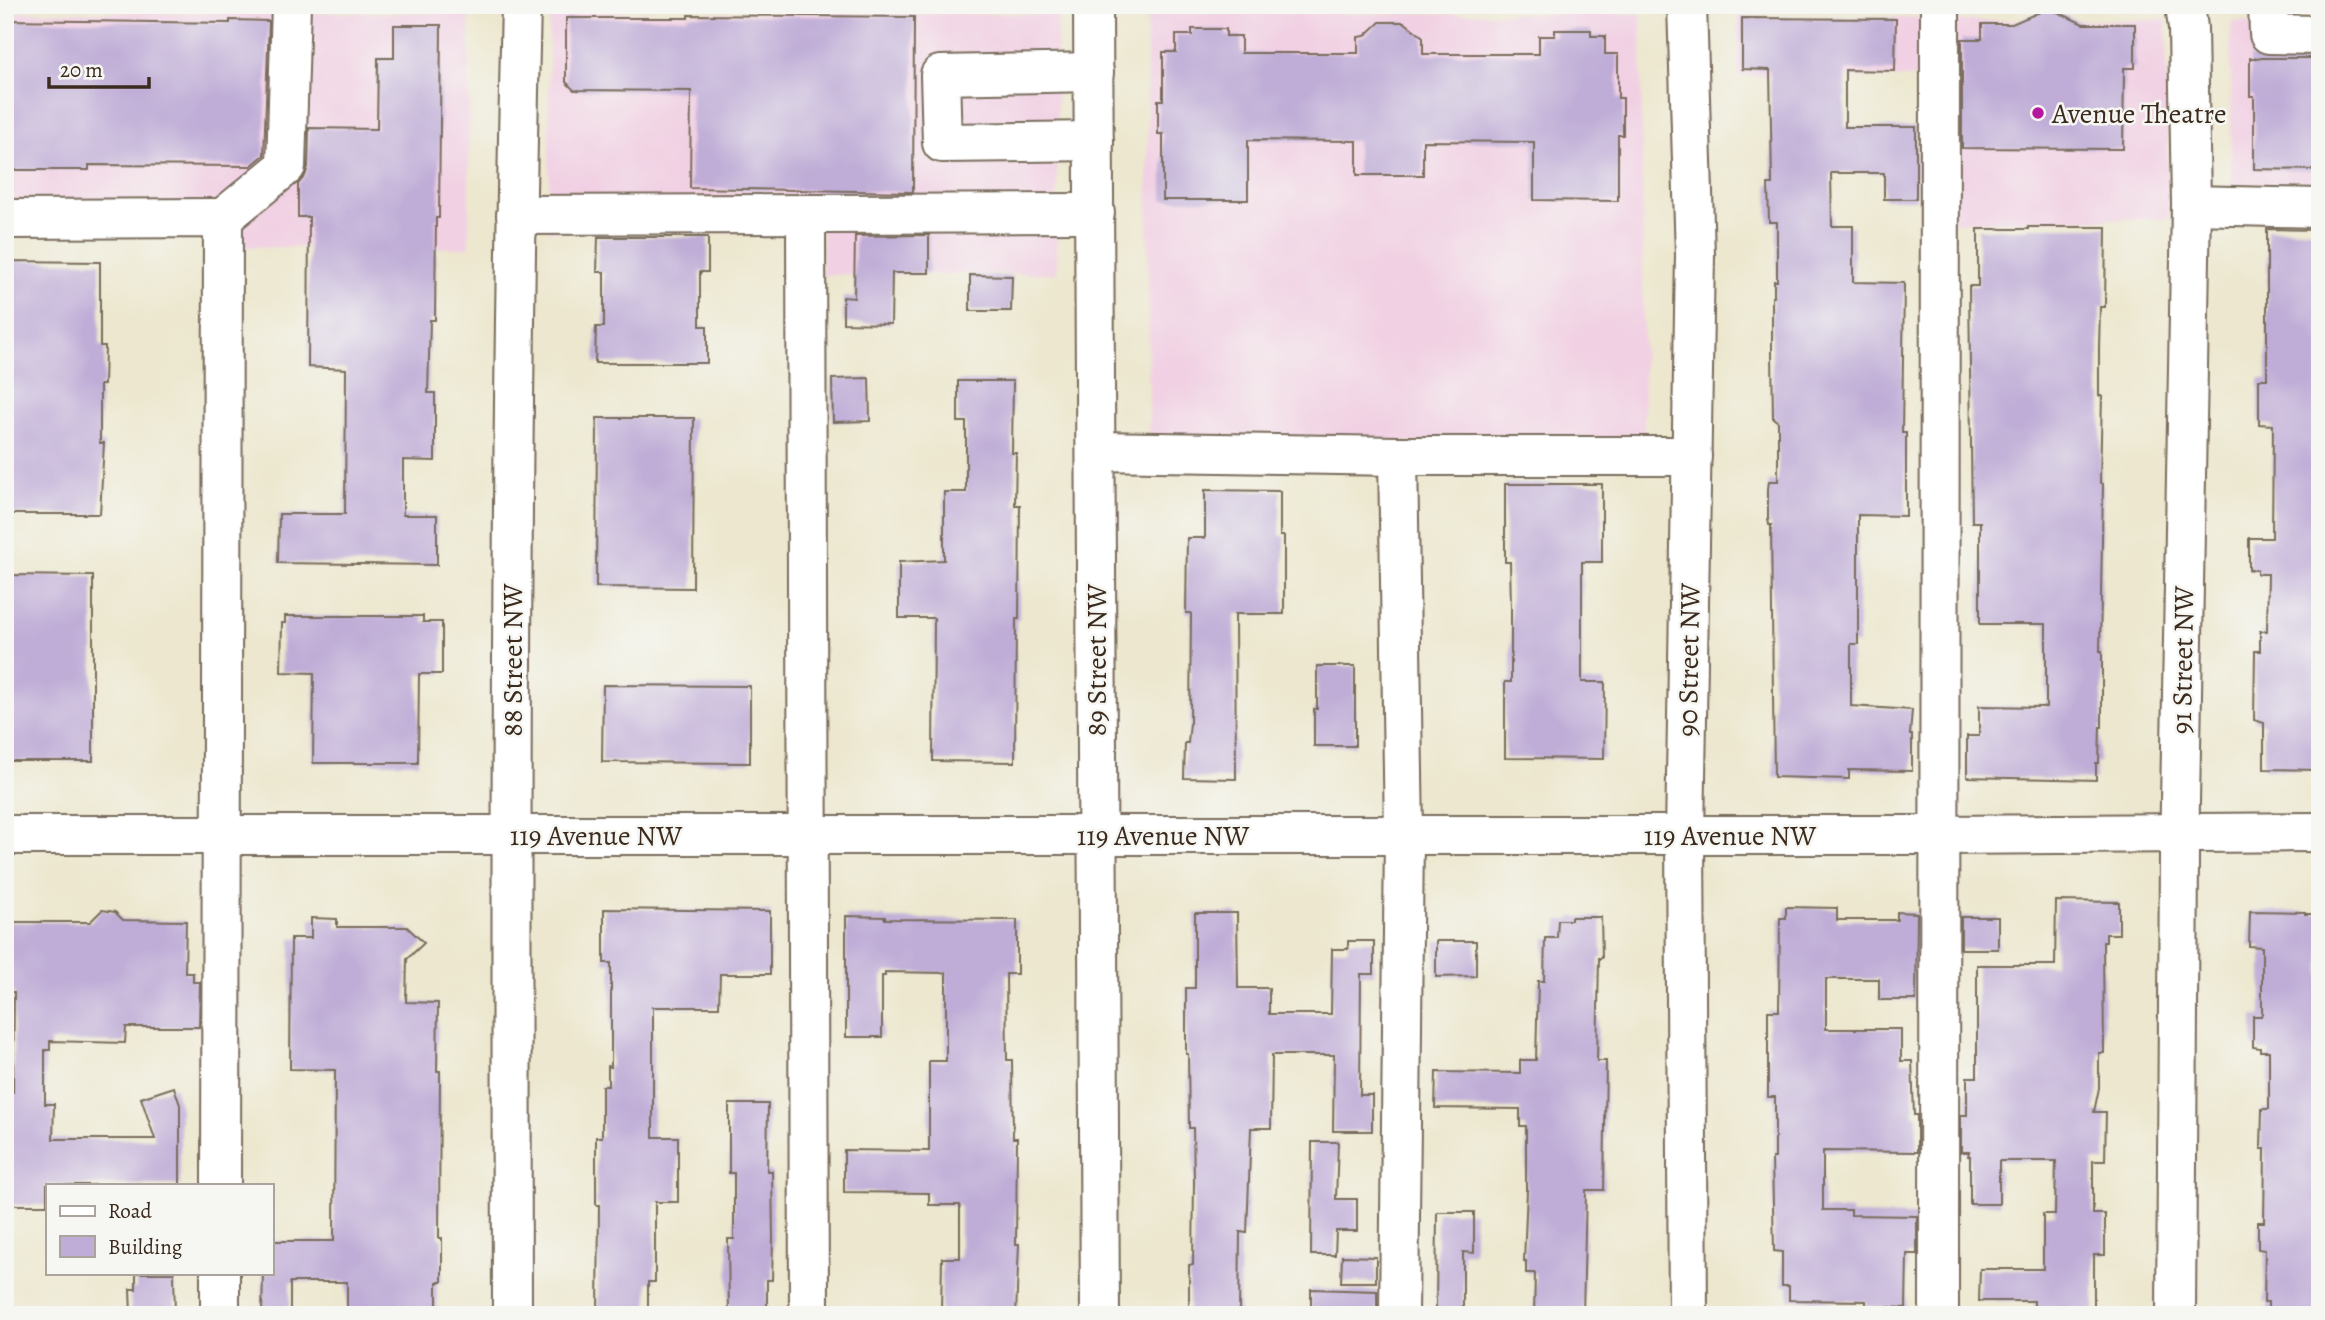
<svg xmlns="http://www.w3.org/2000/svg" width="2325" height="1320" font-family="Alegreya,serif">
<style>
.built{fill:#f1d0e3}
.building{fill:#c0add7}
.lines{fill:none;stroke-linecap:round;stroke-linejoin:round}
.minor-casing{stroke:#796c5c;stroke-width:42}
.minor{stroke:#fff;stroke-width:38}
.poi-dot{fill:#b5179e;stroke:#f6f6f2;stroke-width:2.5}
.labels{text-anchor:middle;stroke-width:5;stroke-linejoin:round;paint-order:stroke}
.poi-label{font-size:28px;fill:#3b2a1e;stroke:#f6f6f2;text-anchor:start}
.street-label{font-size:28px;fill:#3b2a1e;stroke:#f6f6f2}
</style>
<rect width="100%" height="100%" fill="#f6f6f2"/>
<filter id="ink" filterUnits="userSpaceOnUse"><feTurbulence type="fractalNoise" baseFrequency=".0143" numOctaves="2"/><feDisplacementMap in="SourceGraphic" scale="14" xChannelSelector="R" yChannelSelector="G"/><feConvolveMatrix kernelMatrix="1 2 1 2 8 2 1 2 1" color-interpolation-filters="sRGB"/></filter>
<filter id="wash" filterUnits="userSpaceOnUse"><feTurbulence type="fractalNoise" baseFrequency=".00686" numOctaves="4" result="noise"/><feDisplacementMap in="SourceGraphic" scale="28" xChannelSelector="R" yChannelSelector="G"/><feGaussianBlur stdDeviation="1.57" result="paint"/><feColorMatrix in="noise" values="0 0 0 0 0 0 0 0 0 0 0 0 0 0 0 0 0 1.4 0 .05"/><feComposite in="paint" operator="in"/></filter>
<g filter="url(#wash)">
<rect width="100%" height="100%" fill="#ece7ce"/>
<!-- built -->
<g class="built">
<polygon points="5,12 469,13 469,248 234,247 234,230 5,229"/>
<polygon points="549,12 1057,14 1057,273 822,275 823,233 549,231"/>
<polygon points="1147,13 1641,14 1644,442 1149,442"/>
<polygon points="1738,17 1929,18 1928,78 1738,76"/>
<polygon points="2166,20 2169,218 1948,222 1950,21"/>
<rect x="2231" y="22" width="89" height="177"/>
</g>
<g id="blocks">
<!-- building -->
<g class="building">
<polygon points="2049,8 2083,24 2135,24 2135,68 2124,68 2123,149 1962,148 1962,39 1982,39 1982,24 2012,24"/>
<polygon points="688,15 914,17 913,192 690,188 691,91 574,90 566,82 566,18 688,18"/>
<polygon points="1742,18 1896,19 1895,71 1845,70 1845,127 1916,127 1916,199 1884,199 1884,173 1831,173 1832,226 1853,226 1853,282 1904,283 1902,433 1906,433 1906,516 1858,515 1858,644 1851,644 1851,706 1912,710 1910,735 1912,735 1912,771 1849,770 1849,779 1774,777 1771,525 1769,525 1768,518 1768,489 1769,481 1778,481 1778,422 1773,418 1772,354 1772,297 1774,297 1774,281 1777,281 1777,222 1769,222 1768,184 1772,184 1770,70 1742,69"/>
<polygon points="5,20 230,23 230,20 269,21 264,155 251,166 89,165 89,170 5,170"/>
<polygon points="1380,22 1404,22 1423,37 1423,54 1539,54 1539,36 1555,36 1555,30 1591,30 1591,36 1605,36 1605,54 1618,54 1618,98 1623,98 1623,135 1618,135 1618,201 1534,200 1534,142 1423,141 1423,175 1357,175 1357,141 1248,140 1248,200 1163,200 1163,134 1158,134 1158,100 1163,100 1163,52 1176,52 1176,35 1192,35 1192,29 1226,29 1226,36 1241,36 1241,53 1358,53 1358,37 1365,36"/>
<polygon points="394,25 441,25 439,218 436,218 435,320 430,320 428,393 435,393 435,461 403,460 403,515 437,515 437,565 278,563 279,514 345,514 346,369 308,367 309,217 298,217 298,184 305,176 308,167 309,128 377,129 378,58 394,58"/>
<polygon points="2250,58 2320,58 2320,170 2254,169 2254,96 2250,96"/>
<polygon points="2028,227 2106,227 2105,307 2100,307 2099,348 2099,396 2102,396 2100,482 2103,484 2100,651 2102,651 2102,727 2100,727 2099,763 2096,763 2096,780 1967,777 1967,736 1979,736 1979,706 2046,707 2046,624 1980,624 1980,522 1972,522 1969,286 1978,286 1978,229 2028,229"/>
<polygon points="2267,229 2320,230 2320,770 2264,769 2264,723 2254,720 2255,651 2260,651 2260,631 2267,631 2268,574 2257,574 2257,570 2249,570 2249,538 2272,538 2273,425 2259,424 2259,379 2267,379"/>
<polygon points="929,235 929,273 892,273 891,324 843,323 843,297 854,298 855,236"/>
<polygon points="598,237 708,237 708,272 700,272 700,326 707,326 707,363 595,363 596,327 604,327 604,272 597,272"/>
<polygon points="5,261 100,262 100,346 105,346 104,385 100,385 100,443 104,443 100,514 5,514"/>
<polygon points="970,275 1012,276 1011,311 970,311"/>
<polygon points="869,378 870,421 833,422 832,379"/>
<polygon points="958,381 1013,381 1012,453 1016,453 1015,505 1020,505 1019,619 1016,619 1015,762 933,761 934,618 899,618 899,562 944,560 944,492 966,492 966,422 958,422"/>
<polygon points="597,418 694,418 693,588 596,587"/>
<polygon points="1505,484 1602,484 1602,562 1582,562 1582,682 1605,682 1604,759 1505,758 1505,682 1511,682 1511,607 1510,562 1505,562"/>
<polygon points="1205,490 1280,491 1280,536 1284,536 1284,614 1235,614 1236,779 1184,778 1185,743 1188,743 1190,723 1191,613 1186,613 1187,538 1205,538"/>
<polygon points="7,575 93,576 93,761 5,761"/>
<polygon points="285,616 423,616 423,622 442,622 442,674 419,674 418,763 313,763 314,673 281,672 282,623 285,623"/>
<polygon points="1317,666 1355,666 1355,746 1314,746 1314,709 1317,709"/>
<polygon points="603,685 750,686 750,763 602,762"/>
<polygon points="2056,901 2119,902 2119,934 2106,934 2106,942 2103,942 2104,1053 2099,1053 2099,1088 2094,1112 2106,1112 2105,1161 2093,1161 2093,1214 2105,1214 2105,1255 2094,1255 2094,1315 2034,1315 2034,1301 1979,1301 1980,1269 2043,1269 2043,1214 2055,1214 2056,1161 1999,1161 1999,1204 1970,1204 1970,1156 1968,1156 1969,1152 1961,1152 1961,1115 1967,1115 1967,1077 1977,1077 1977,965 2055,965"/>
<polygon points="1786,907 1837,908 1837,920 1897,920 1897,912 1917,913 1916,1000 1879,1000 1879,979 1826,979 1826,1029 1901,1029 1901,1061 1912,1061 1914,1115 1917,1115 1917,1152 1823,1151 1823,1210 1851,1210 1851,1215 1917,1216 1917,1254 1907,1254 1906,1308 1866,1306 1866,1301 1789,1300 1789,1286 1782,1286 1782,1252 1774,1251 1772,1158 1775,1158 1775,1097 1768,1097 1768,1011 1779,1011 1780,918 1786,918"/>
<polygon points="604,909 770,911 770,974 720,974 719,1007 653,1007 653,1137 678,1137 678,1202 655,1202 655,1282 648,1282 648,1315 598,1315 599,1205 596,1205 596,1137 602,1137 602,1086 608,1086 608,1066 611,1067 611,963 604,963"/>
<polygon points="102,910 115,912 123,920 186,921 185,973 193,973 193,982 200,982 199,1027 126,1027 125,1043 50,1041 50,1050 45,1050 45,1104 54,1104 53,1139 155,1139 141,1098 174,1087 180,1105 180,1185 47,1185 47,1205 9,1205 10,1134 5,1133 5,1092 13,1092 14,992 5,992 5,922 90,922"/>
<polygon points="2250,911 2305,912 2305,914 2320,914 2320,1315 2268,1315 2268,1302 2264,1302 2265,1250 2258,1249 2258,1222 2264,1222 2265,1149 2261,1149 2262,1109 2269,1109 2269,1051 2260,1051 2260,1048 2253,1047 2253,1016 2261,1016 2262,1013 2262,947 2249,946"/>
<polygon points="1195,913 1237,913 1238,988 1269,988 1269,1014 1331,1014 1332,949 1348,949 1348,941 1374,941 1374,974 1361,974 1360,1095 1372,1095 1372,1131 1333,1131 1334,1055 1272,1055 1271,1128 1251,1128 1247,1233 1240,1232 1239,1315 1189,1315 1189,1265 1193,1265 1194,1181 1193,1128 1189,1128 1188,1054 1186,1054 1186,988 1195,988"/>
<polygon points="846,916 885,917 885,919 1017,920 1017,974 1006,974 1007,1060 1012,1060 1013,1138 1017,1138 1016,1244 1019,1244 1016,1315 944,1315 944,1312 941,1312 942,1258 960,1258 960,1205 929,1205 929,1193 844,1192 844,1150 929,1151 929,1061 946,1061 946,973 885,972 885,976 882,976 882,1037 846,1037"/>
<polygon points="1571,917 1601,917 1602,958 1599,958 1597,1061 1606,1061 1604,1190 1586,1190 1583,1315 1534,1315 1535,1273 1526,1273 1526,1261 1524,1261 1527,1190 1526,1190 1526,1126 1520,1126 1520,1109 1435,1108 1436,1072 1520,1073 1520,1060 1536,1060 1538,981 1544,981 1545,938 1557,938 1558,920 1571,920"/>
<rect x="1961" y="917" width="37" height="32"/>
<polygon points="311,918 337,919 337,927 407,927 424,943 407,959 406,1002 438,1003 437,1071 440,1071 439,1238 442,1238 442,1282 437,1282 437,1311 432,1311 432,1315 347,1313 347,1282 290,1282 290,1315 262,1315 263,1273 271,1273 271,1241 334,1241 335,1070 290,1069 291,938 311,938"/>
<polygon points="1436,941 1476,941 1476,976 1436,977"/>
<polygon points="729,1104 768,1104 767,1171 772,1171 773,1239 772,1280 767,1280 767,1315 729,1315 728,1239 734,1239 734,1173 729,1173"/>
<polygon points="1312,1142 1338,1142 1336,1199 1357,1199 1357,1231 1336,1231 1335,1255 1311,1255"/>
<polygon points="1437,1212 1474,1212 1474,1253 1463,1252 1463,1313 1436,1313"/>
<polygon points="1342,1256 1376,1257 1376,1282 1341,1282"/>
<polygon points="136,1273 174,1273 175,1315 131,1315 130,1289 136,1289"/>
<polygon points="1311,1289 1377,1291 1377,1315 1311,1315"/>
</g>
</g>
</g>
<g filter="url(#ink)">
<use href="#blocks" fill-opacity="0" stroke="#796c5c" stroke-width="2"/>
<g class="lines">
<!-- minor casing -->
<g class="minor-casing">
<g id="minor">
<polyline points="1093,5 1100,1315"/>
<polyline points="1687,5 1695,255 1685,835 1688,1315"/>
<polyline points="2268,5 2269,34 2320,35"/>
<polyline points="1094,72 940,75 942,143 1094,141"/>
<polyline points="2191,205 2320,208"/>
<polyline points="806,214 809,1315"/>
<polyline points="516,215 1095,213"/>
<polyline points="223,218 286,166 291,5"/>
<polyline points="5,219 223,218 221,1185"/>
<polyline points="1096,451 1398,456 1692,456"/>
<polyline points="1398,456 1404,835 1399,1315"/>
<polyline points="5,835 1940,835 2320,832"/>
<polyline points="220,1315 220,1273"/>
<path d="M512 1315C511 878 510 442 521 5"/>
<polyline points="1939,1315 1940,5"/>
<polyline points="2176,1315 2179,856 2191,205 2188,28 2185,5"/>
</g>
</g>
<!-- minor -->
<use href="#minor" class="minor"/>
</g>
</g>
<!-- markers -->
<circle class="poi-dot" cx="2038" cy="113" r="7"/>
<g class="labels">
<!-- poi labels -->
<g class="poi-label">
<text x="2052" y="123">Avenue Theatre</text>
</g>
<!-- street labels -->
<g class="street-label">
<text transform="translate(512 660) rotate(-90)" y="10">88 Street NW</text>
<text transform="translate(1096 660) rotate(-90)" y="10">89 Street NW</text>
<text transform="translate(1688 660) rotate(-89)" y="10">90 Street NW</text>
<text transform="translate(2182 660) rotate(-89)" y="10">91 Street NW</text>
<text x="596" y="845">119 Avenue NW</text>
<text x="1163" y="845">119 Avenue NW</text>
<text x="1730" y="845">119 Avenue NW</text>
</g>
</g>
<!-- margin -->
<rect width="2325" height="1320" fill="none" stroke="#f6f6f2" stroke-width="28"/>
<!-- legend -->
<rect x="46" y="1184" width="228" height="91" fill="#f6f6f2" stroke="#aba49d" stroke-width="2"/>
<rect x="60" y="1206" width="35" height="10" fill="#ffffff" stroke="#aba49d" stroke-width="2"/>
<text x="108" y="1218" font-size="21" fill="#3b2a1e">Road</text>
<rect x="60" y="1236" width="35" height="21" fill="#c0add7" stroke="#aba49d" stroke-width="2"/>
<text x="108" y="1254" font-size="21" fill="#3b2a1e">Building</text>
<!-- scale -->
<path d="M49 77v10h100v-10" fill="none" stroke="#3b2a1e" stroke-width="3.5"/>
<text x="60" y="77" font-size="21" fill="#3b2a1e" stroke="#f6f6f2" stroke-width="5" paint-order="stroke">20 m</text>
</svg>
